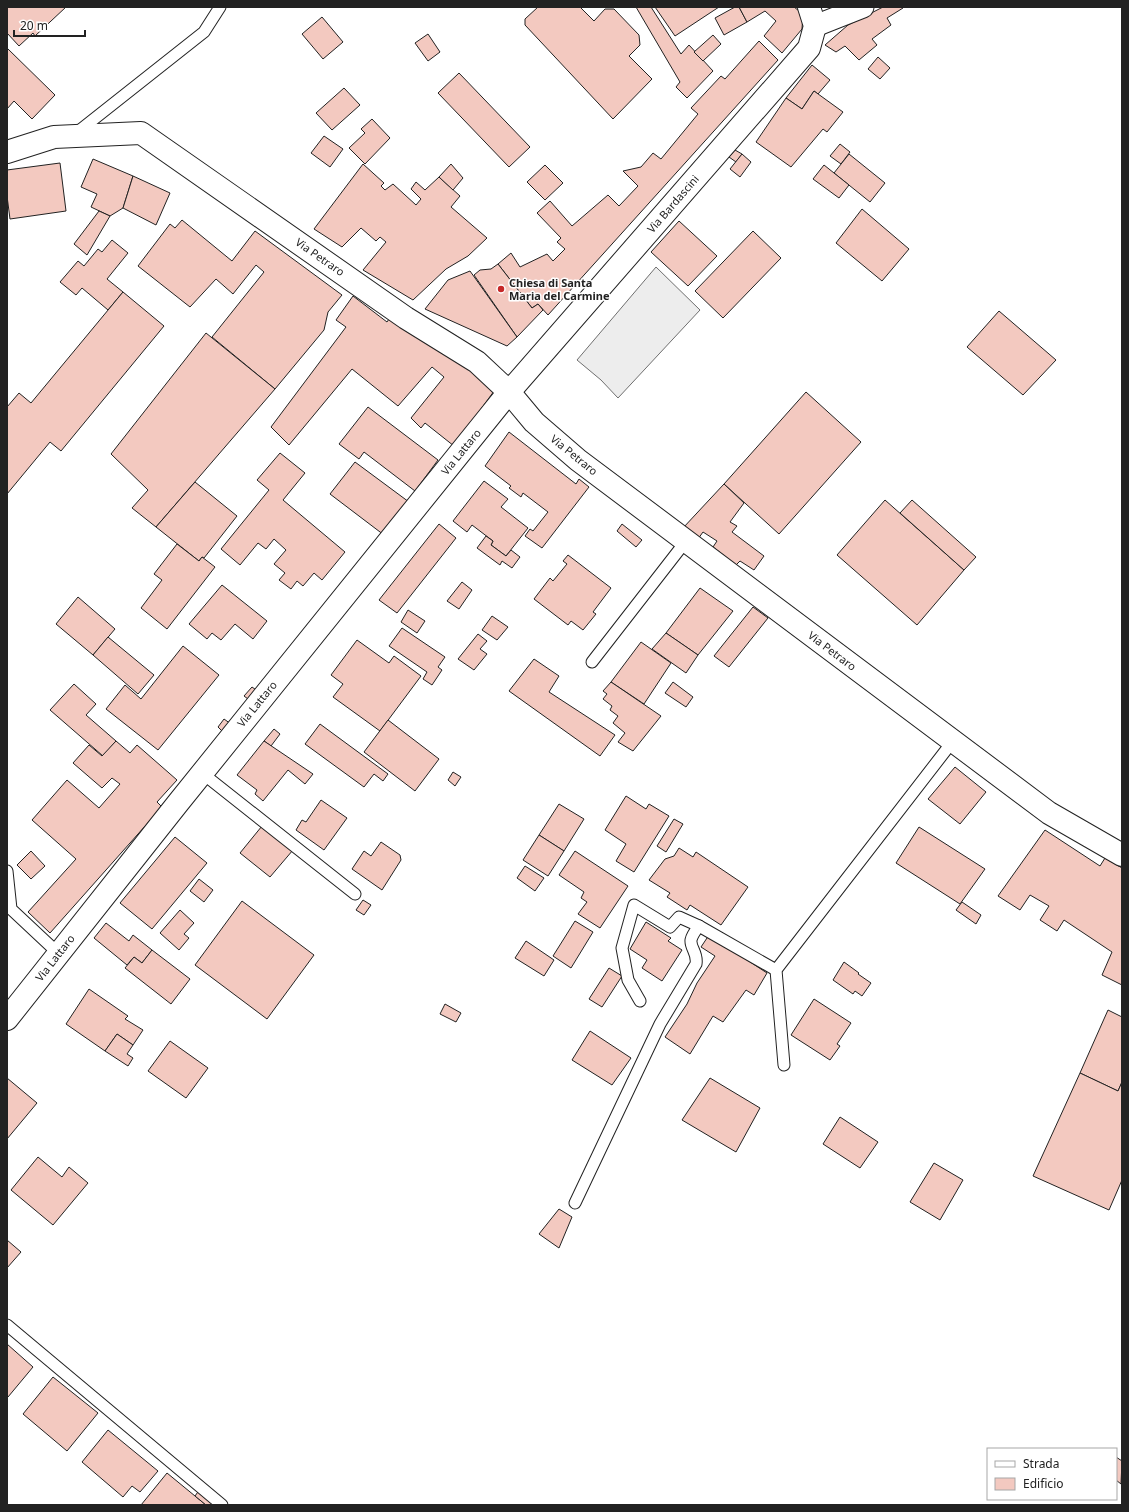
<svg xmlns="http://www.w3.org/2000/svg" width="1129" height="1512" font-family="'Noto Sans',sans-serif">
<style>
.parking{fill:#ededed;stroke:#6f6f6f}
.building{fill:#f3c9c0;stroke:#222}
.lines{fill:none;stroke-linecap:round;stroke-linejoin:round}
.lane-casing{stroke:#222;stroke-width:13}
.street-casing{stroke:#222;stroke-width:23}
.secondary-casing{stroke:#222;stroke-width:24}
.lane{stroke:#fff;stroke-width:11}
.street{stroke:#fff;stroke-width:21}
.secondary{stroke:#fff;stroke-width:22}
.poi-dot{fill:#c62828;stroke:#fff;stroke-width:1.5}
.labels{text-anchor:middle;stroke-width:3;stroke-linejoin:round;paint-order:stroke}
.street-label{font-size:11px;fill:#222;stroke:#fff}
.poi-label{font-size:11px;font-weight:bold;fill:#222;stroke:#fff;text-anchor:start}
</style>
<rect width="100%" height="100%" fill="#fff"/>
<!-- parking -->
<polygon class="parking" points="656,267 700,310 618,398 601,380 577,360"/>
<!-- building -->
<g class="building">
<polygon points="7,7 66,7 35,36 33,33 19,46 7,33"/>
<polygon points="538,7 580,7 594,21 605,9 614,9 639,35 640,45 629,56 652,79 613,119 525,25 525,19"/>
<polygon points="636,7 651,7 681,54 689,45 713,71 687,98 676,87 680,82"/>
<polygon points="655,7 719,7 675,36"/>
<polygon points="735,7 739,7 747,22 724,35 715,18"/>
<polygon points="739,7 794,7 803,14 802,29 782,53 764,36 776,21 765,11 747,22"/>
<polygon points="883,7 903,7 903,8 887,18 891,25 872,39 877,45 859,60 845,46 836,52 825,45 848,25"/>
<polygon points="322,17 343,42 323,59 302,34"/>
<polygon points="428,34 440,52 428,61 415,43"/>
<polygon points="713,35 721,44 703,61 694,52"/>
<polygon points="759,41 778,60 548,315 538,304 532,308 498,264 511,253 520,267 547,254 553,261 565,249 557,242 561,238 537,213 550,201 572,226 608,195 619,206 638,186 623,171 641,167 653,153 661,159 698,114 691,108 721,76 725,79"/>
<polygon points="7,48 55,95 32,119 14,101 7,109"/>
<polygon points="878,57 890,68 880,79 868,69"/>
<polygon points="812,65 830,80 818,94 814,91 802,109 786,98"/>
<polygon points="459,73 530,147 509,167 438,93"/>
<polygon points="344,88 360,105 332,130 316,113"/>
<polygon points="814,91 843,112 827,132 823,129 791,167 756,142 786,98 802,109"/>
<polygon points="372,119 390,138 365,164 349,148 365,133 361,129"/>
<polygon points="324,136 343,149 330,167 311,153"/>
<polygon points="840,144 850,152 841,164 830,156"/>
<polygon points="735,150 742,154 736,162 729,157"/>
<polygon points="742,154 751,162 740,177 730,169"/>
<polygon points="849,154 885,183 870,202 834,173"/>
<polygon points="93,159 133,176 123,208 110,216 91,207 97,194 81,187"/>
<polygon points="60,163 66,211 10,219 7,196 7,170"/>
<polygon points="363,164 384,183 381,186 385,190 393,184 416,205 421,199 411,189 416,182 425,190 439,177 460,196 451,207 487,238 468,256 446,269 413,300 363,270 386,242 380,237 376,241 361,228 342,247 314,229"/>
<polygon points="451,164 463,178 453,190 439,177"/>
<polygon points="545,165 563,183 545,200 527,182"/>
<polygon points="824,165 849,185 839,198 813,179"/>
<polygon points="133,176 170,193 156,225 123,208"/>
<polygon points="862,209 909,249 882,281 836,243"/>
<polygon points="99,211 110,216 87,255 74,244"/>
<polygon points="182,220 232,261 255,231 342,295 328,312 324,330 275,389 212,337 264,272 256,265 233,294 216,279 190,307 138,266 170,224 175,228"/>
<polygon points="679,221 717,256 688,286 651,252"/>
<polygon points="753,231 781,258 723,318 695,291"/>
<polygon points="112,240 128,253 107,279 123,292 108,310 82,288 76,295 60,282 78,261 84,266 98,249 102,252"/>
<polygon points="498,264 532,308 538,304 543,310 517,337 474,275 480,270 491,269"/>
<polygon points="470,271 517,337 507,346 425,309 448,280"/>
<polygon points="123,292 164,326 61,451 50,442 7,494 7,407 19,393 31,403"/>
<polygon points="353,296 387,322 391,316 497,387 454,446 425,423 421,428 411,418 444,377 432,367 398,406 352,369 289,445 271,427 346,327 336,320"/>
<polygon points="999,311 1056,360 1023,395 967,347"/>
<polygon points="206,333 275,389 156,527 132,508 148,490 111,454"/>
<polygon points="806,392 861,442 779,534 724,484"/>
<polygon points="368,407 438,460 415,491 364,452 359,459 339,444"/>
<polygon points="509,432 576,484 579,479 589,487 542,548 525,536 530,529 533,531 548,512 523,493 521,497 509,488 511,486 485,466"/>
<polygon points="280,453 305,473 283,500 345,552 322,580 314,573 303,586 297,581 291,589 279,580 285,573 274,564 286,550 274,539 266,549 258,543 240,565 221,549 269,490 257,480"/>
<polygon points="355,462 409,502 384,535 330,494"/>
<polygon points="484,481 508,499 501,507 528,528 506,556 491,545 493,541 472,525 467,532 453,521"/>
<polygon points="195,482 237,516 204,558 202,557 199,561 156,527"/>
<polygon points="724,484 744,503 730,522 737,526 732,532 764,556 754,570 740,561 736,565 713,547 717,541 703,532 698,539 683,528"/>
<polygon points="885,500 964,570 917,625 837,555"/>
<polygon points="912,500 976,557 964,570 900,513"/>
<polygon points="439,524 456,538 397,613 379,600"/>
<polygon points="622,524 642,540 636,547 617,531"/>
<polygon points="486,536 493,541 491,545 506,556 511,550 520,557 512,568 502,561 500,565 477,548"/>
<polygon points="177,544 199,561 202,557 215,567 167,629 141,608 162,580 154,574"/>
<polygon points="568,555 611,588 593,612 596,614 583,630 571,621 568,625 534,599 550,578 553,581 567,564 563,561"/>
<polygon points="462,582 472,590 459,609 447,601"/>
<polygon points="222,585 267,621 253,639 235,624 221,640 212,633 207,639 189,624"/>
<polygon points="700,588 733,611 698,655 666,633"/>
<polygon points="78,597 115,629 93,655 56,624"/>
<polygon points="753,607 768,618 729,667 714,656"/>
<polygon points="408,610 425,621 417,633 401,622"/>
<polygon points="492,616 508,627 497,640 482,630"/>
<polygon points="402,628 445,657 438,667 442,670 432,685 423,679 427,672 389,646"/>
<polygon points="666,633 698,655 686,673 652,649"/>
<polygon points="478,634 487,641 480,649 487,654 474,670 458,659"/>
<polygon points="108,637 154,675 138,694 93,655"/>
<polygon points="357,640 389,663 394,656 421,676 380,731 333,697 343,684 331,675"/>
<polygon points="641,642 671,663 644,704 611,682"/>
<polygon points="183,646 219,675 158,750 106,709 125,685 141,699"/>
<polygon points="534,659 559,676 549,692 615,735 600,756 509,691"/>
<polygon points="611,682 661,716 633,751 618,742 625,733 613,723 618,716 610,710 612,706 603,699 607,694 603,691"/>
<polygon points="673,682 693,697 686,707 665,693"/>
<polygon points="74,684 96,704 86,715 116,741 103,756 50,710"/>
<polygon points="252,687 259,692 252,702 244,696"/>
<polygon points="224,719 231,724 224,733 218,727"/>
<polygon points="388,720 439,759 415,791 364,752"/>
<polygon points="320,724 388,774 383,781 374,774 364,787 305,744"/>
<polygon points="274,729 280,734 271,746 264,741"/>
<polygon points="116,741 130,753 137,745 177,780 157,802 162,807 50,933 28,912 76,859 32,820 67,780 99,808 120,784 112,778 102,788 73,763 89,745 102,756"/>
<polygon points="264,741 313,774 305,784 288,770 263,801 255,794 257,790 237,775"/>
<polygon points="955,767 986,792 960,824 928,799"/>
<polygon points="453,772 461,777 455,786 448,780"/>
<polygon points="626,796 646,809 649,804 669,816 634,872 616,861 626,844 605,830"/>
<polygon points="321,800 347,818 324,850 296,830 302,820 306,822"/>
<polygon points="559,804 584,819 564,851 539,835"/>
<polygon points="674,819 683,824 666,852 657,846"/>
<polygon points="262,826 293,850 270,877 240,853"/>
<polygon points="919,827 985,869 960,904 896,863"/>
<polygon points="1045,830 1100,866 1105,858 1122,868 1122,985 1102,975 1112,952 1064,920 1057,931 1040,920 1049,906 1030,895 1020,910 998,896"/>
<polygon points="539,835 564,851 548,876 523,860"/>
<polygon points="175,837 207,863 152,929 120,903"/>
<polygon points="381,842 400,855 401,860 382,890 352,869 364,851 371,856"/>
<polygon points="679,848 693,857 696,852 748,887 721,925 690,905 687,910 667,897 670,893 649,880 665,859 674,856"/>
<polygon points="31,851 45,866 31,879 17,865"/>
<polygon points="575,851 628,886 600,928 578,914 587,902 581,898 584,892 559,875"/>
<polygon points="525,866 544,878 535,891 517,878"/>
<polygon points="199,879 213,890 204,902 190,891"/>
<polygon points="363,900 371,905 364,915 356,910"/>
<polygon points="242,901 314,955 267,1019 195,965"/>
<polygon points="962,902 981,915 976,924 956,910"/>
<polygon points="180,910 194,923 184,934 189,938 179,950 160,933"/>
<polygon points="575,921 593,932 571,968 553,956"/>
<polygon points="646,922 671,938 668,941 682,950 662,981 642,968 647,960 630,949"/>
<polygon points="106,923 129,941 133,935 152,950 142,963 134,957 127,965 94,938"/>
<polygon points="709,935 767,973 754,995 746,990 723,1022 713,1016 690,1054 665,1037 687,1004 697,983 715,956 701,947"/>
<polygon points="526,941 554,960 544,976 515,958"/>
<polygon points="152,950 190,979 171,1004 125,968 134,957 142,963"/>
<polygon points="844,962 859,973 858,974 871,983 862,996 855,991 853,994 833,980"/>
<polygon points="609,968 622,976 602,1007 589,999"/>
<polygon points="89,989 128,1016 125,1019 143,1030 133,1045 117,1034 105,1051 66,1024"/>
<polygon points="814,999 851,1023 837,1044 840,1046 830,1060 791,1035"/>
<polygon points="445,1004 461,1013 456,1022 440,1014"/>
<polygon points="1108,1010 1122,1017 1122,1082 1118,1091 1080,1073"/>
<polygon points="590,1031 631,1058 612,1085 572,1060"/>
<polygon points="117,1034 133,1045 127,1054 133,1058 128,1066 105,1051"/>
<polygon points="170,1041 208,1068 186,1098 148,1071"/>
<polygon points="1080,1073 1118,1091 1122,1082 1122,1180 1109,1210 1033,1176"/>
<polygon points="7,1078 37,1103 7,1139"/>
<polygon points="710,1078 760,1108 736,1152 682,1120"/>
<polygon points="840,1117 878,1142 860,1168 823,1144"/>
<polygon points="38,1157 62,1177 69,1167 88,1183 53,1225 11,1190"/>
<polygon points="934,1163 963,1180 940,1220 910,1202"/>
<polygon points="559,1209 572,1217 559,1248 539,1234"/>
<polygon points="7,1240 21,1252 7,1268"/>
<polygon points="7,1344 33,1367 8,1397 7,1396"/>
<polygon points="53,1377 98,1413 67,1451 23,1414"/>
<polygon points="108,1430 158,1471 140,1492 132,1486 123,1497 82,1462"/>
<polygon points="1116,1457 1122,1461 1121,1484 1116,1480"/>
<polygon points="167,1473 195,1496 206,1505 141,1505"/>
<polygon points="200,1489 218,1505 206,1505 195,1496"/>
</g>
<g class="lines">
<!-- lane casing -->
<g class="lane-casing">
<g id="lane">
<polyline points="75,134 204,32 220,7"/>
<polyline points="592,662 686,541"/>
<polyline points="202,773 355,894"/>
<polyline points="7,871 11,909 59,954"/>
<polyline points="640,1001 628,980 622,948 634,905 670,927 679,917 699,926 776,970"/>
<polyline points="784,1065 776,970 953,741"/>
<path d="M575 1203 660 1024 696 964C698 953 690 948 691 940 692 935 696 930 699 926"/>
<polyline points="7,1325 222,1505"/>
</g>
</g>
<!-- street casing -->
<g class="street-casing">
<polyline id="street" points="815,26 863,7"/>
</g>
<!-- secondary casing -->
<g class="secondary-casing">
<g id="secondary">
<polyline points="7,152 54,137 141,133 406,318 477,362 509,392 534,422 578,460 1049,813 1122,855"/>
<polyline points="7,1019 178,803 509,392 809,48 815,26 809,7"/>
</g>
</g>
<!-- lane -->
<use href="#lane" class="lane"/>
<!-- street -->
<use href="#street" class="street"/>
<!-- secondary -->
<use href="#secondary" class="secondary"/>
</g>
<!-- markers -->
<circle class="poi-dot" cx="501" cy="289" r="4"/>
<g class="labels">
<!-- street labels -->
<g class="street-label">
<text transform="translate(673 204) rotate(-49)" y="4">Via Bardascini</text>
<text transform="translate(320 257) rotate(35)" y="4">Via Petraro</text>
<text transform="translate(461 452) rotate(-51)" y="4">Via Lattaro</text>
<text transform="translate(574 455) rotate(39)" y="4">Via Petraro</text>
<text transform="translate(832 651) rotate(37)" y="4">Via Petraro</text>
<text transform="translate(257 704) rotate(-51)" y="4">Via Lattaro</text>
<text transform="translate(55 958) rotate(-52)" y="4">Via Lattaro</text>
</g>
<!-- poi labels -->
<g class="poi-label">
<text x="509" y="287">Chiesa di Santa<tspan x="509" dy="13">Maria del Carmine</tspan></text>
</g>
</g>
<!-- border -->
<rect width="1129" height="1512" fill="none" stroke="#222222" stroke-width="16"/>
<!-- legend -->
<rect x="987" y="1448" width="130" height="52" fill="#ffffff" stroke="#a7a7a7"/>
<rect x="995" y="1461" width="20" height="6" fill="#ffffff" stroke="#a7a7a7"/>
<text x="1023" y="1468" font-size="12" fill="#222222">Strada</text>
<rect x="995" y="1478" width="20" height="12" fill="#f3c9c0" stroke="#a7a7a7"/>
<text x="1023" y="1488" font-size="12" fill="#222222">Edificio</text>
<!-- scale -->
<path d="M14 30v6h71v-6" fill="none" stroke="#222222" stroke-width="2"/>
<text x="20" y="30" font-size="12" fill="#222222" stroke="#ffffff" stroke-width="3" paint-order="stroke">20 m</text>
</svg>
